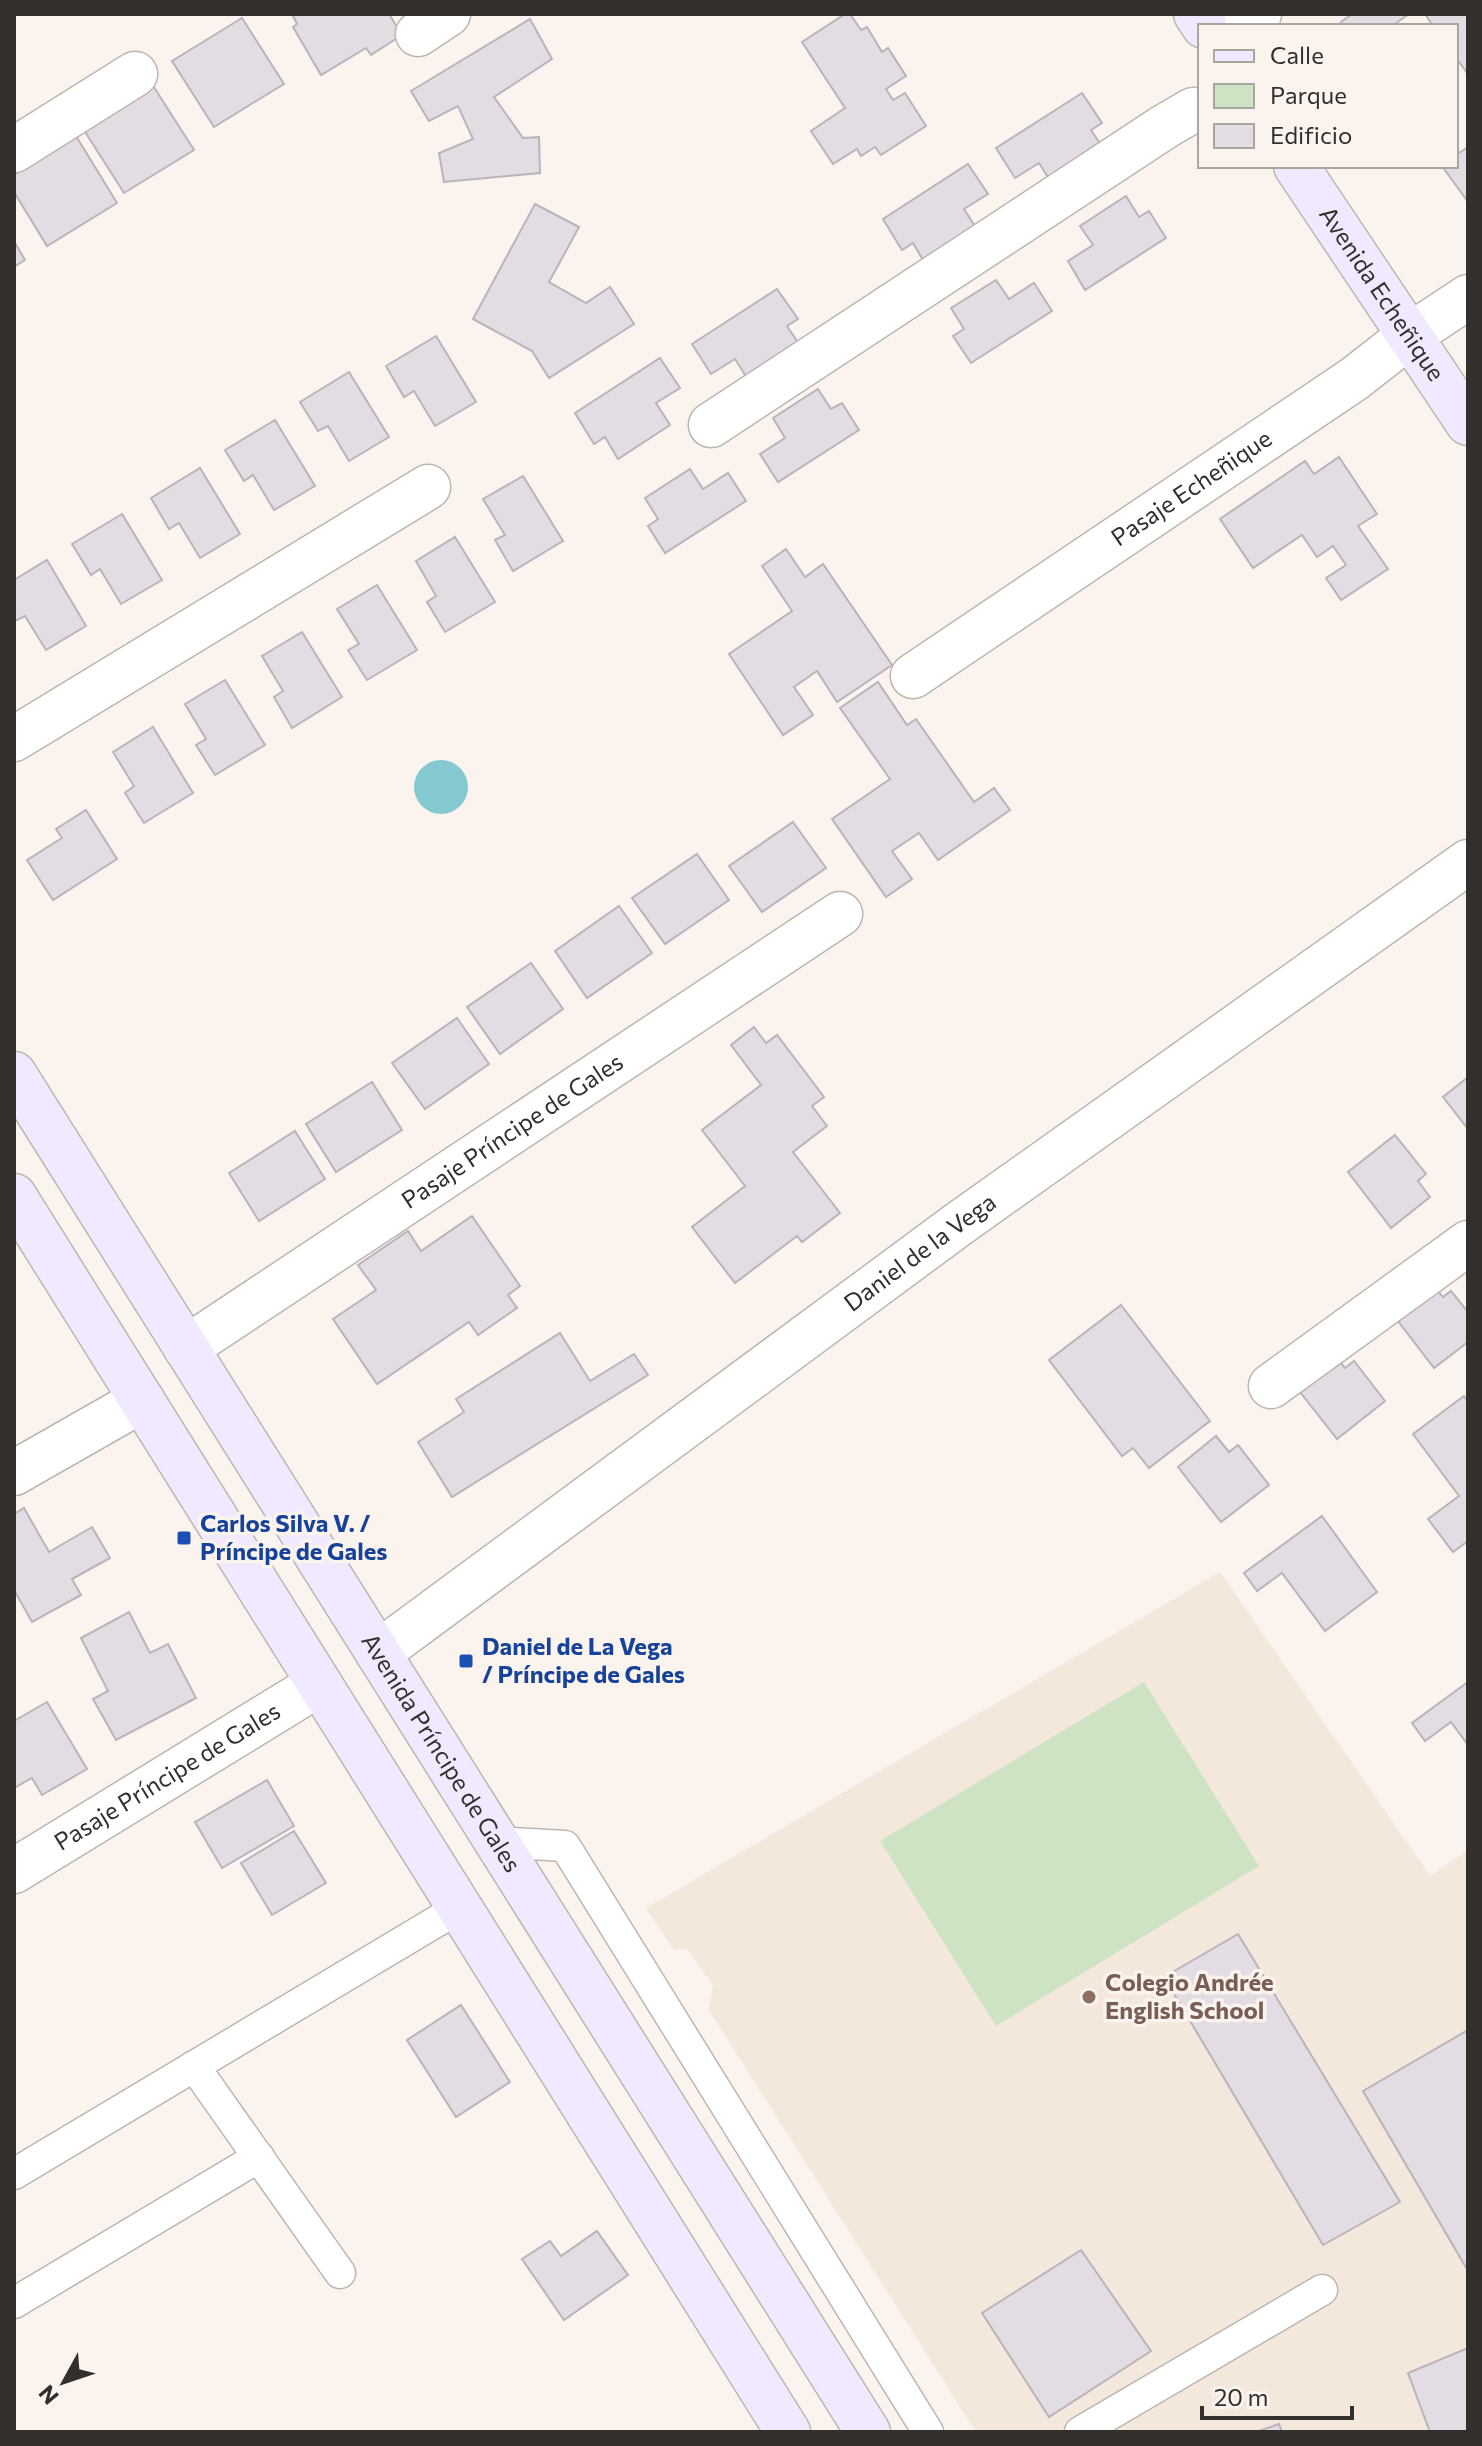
<svg xmlns="http://www.w3.org/2000/svg" width="1482" height="2446" font-family="Commissioner,sans-serif">
<style>
.built{fill:#f4e7dc}
.green{fill:#cde3c4}
.water{fill:#84c9d0}
.building{fill:#e3dde3;stroke:#bab4ba;stroke-width:2}
.lines{fill:none;stroke-linecap:round;stroke-linejoin:round}
.lane-casing{stroke:#bcb6b1;stroke-width:33}
.street-casing{stroke:#bcb6b1;stroke-width:47}
.secondary-casing{stroke:#bcb6b1;stroke-width:47}
.lane{stroke:#fff;stroke-width:30}
.street{stroke:#fff;stroke-width:44}
.secondary{stroke:#f0e9ff;stroke-width:44}
.transit-dot{fill:#1a4fb4;stroke:#faf3ee;stroke-width:3}
.education-dot{fill:#8d6e63;stroke:#faf3ee;stroke-width:3}
.labels{text-anchor:middle;stroke-width:7;stroke-linejoin:round;paint-order:stroke}
.street-label{font-size:24px;fill:#322f2d;stroke:#faf3ee}
.transit-label{font-size:24px;font-weight:bold;fill:#164399;stroke:#faf3ee;text-anchor:start}
.education-label{font-size:24px;font-weight:bold;fill:#785e54;stroke:#faf3ee;text-anchor:start}
</style>
<rect width="100%" height="100%" fill="#faf3ee"/>
<!-- built -->
<polygon class="built" points="1220,1572 1430,1876 1468,1850 1468,2432 976,2432 709,2010 713,1985 687,1949 674,1950 646,1908"/>
<!-- green -->
<polygon class="green" points="1144,1682 1259,1866 996,2026 880,1841"/>
<!-- water -->
<circle class="water" cx="441" cy="787" r="27"/>
<!-- building -->
<g class="building">
<polygon points="292,14 389,14 402,35 371,55 366,48 321,75 293,27 297,24"/>
<polygon points="845,14 850,14 861,30 867,27 882,52 888,48 906,76 886,89 893,100 905,93 926,126 881,155 875,147 861,156 857,149 833,164 811,131 845,108 802,42"/>
<polygon points="1352,14 1409,14 1392,26 1344,26 1341,22"/>
<polygon points="1425,14 1468,14 1468,74 1456,58 1456,26 1433,26"/>
<polygon points="242,18 284,84 214,127 172,61"/>
<polygon points="530,19 552,59 494,97 523,138 539,137 540,173 444,182 439,153 473,139 458,106 429,121 411,91"/>
<polygon points="152,84 194,150 124,193 82,127"/>
<polygon points="1082,93 1102,123 1091,130 1105,151 1053,185 1039,163 1015,178 996,148"/>
<polygon points="76,136 117,203 47,246 14,192 14,175"/>
<polygon points="1468,147 1468,202 1442,166 1456,166 1456,155"/>
<polygon points="968,164 988,194 964,209 978,231 926,265 913,243 902,250 883,219"/>
<polygon points="1126,196 1139,217 1149,211 1166,238 1085,290 1068,261 1093,245 1080,226"/>
<polygon points="535,204 579,227 549,282 586,303 610,287 634,324 549,378 532,351 473,319"/>
<polygon points="14,241 25,260 14,267"/>
<polygon points="996,280 1009,299 1034,283 1052,311 971,363 953,336 964,329 951,308"/>
<polygon points="777,289 798,319 787,326 801,347 749,381 735,359 711,374 692,344"/>
<polygon points="436,336 476,402 435,426 414,391 404,397 386,366"/>
<polygon points="660,358 680,388 656,403 670,425 618,459 605,437 594,444 575,413"/>
<polygon points="349,372 389,437 349,461 328,426 318,431 300,402"/>
<polygon points="818,389 831,409 842,403 859,430 778,482 760,454 785,438 773,418"/>
<polygon points="275,420 315,486 274,510 253,475 244,481 225,450"/>
<polygon points="1339,457 1377,514 1358,526 1388,569 1341,600 1326,578 1346,565 1333,546 1317,557 1302,535 1253,568 1220,519 1305,461 1314,474"/>
<polygon points="200,468 240,534 200,558 179,523 169,529 151,498"/>
<polygon points="690,469 703,489 728,473 746,501 665,553 648,526 658,519 645,498"/>
<polygon points="523,476 563,541 513,571 495,540 505,535 483,499"/>
<polygon points="122,514 162,580 121,604 100,569 91,575 72,544"/>
<polygon points="455,537 495,602 445,632 427,602 436,596 416,561"/>
<polygon points="786,549 805,577 823,564 892,665 837,702 817,671 794,687 813,715 783,735 729,654 792,611 762,566"/>
<polygon points="47,560 86,626 46,650 25,616 15,621 14,619 14,580"/>
<polygon points="377,585 417,650 367,680 348,650 359,644 337,609"/>
<polygon points="302,632 342,697 292,728 274,697 283,691 262,656"/>
<polygon points="225,680 265,745 215,775 196,745 206,739 185,704"/>
<polygon points="878,682 907,725 916,719 974,802 994,788 1010,810 938,860 919,833 892,851 912,879 886,897 832,819 890,779 840,708"/>
<polygon points="153,727 193,793 144,823 125,793 134,786 113,752"/>
<polygon points="86,810 117,859 53,900 27,860 62,838 56,829"/>
<polygon points="793,822 826,868 762,912 729,866"/>
<polygon points="697,854 729,900 665,944 632,898"/>
<polygon points="619,906 652,953 587,998 555,951"/>
<polygon points="531,963 563,1009 500,1054 467,1007"/>
<polygon points="457,1018 489,1064 425,1109 392,1063"/>
<polygon points="754,1027 766,1043 777,1035 824,1097 812,1106 827,1126 793,1152 840,1213 802,1242 797,1236 735,1283 692,1227 745,1186 702,1130 761,1085 731,1045"/>
<polygon points="1468,1077 1468,1129 1443,1097"/>
<polygon points="372,1082 402,1130 336,1172 306,1124"/>
<polygon points="295,1131 325,1179 259,1221 229,1173"/>
<polygon points="1395,1135 1426,1174 1418,1181 1430,1197 1391,1228 1348,1172"/>
<polygon points="472,1216 520,1286 508,1295 517,1308 478,1335 469,1322 377,1384 333,1319 376,1290 358,1265 408,1231 421,1251"/>
<polygon points="1431,1282 1443,1297 1451,1291 1468,1312 1468,1342 1434,1368 1391,1312"/>
<polygon points="1121,1305 1210,1421 1149,1468 1133,1448 1122,1456 1049,1360"/>
<polygon points="560,1333 590,1381 634,1354 648,1375 452,1497 418,1442 464,1412 456,1399"/>
<polygon points="1333,1352 1345,1368 1354,1361 1385,1401 1337,1439 1293,1383"/>
<polygon points="1464,1396 1468,1402 1468,1541 1453,1552 1428,1519 1459,1496 1413,1434"/>
<polygon points="1216,1436 1229,1452 1238,1445 1269,1485 1221,1522 1178,1467"/>
<polygon points="24,1508 49,1552 92,1527 110,1558 72,1579 81,1595 32,1622 14,1590 14,1514"/>
<polygon points="1322,1516 1377,1592 1325,1631 1282,1573 1257,1591 1244,1573"/>
<polygon points="129,1612 150,1653 168,1644 196,1698 116,1740 93,1699 108,1691 81,1638"/>
<polygon points="1468,1682 1468,1745 1451,1722 1425,1741 1412,1723"/>
<polygon points="47,1702 87,1769 42,1795 32,1778 14,1788 14,1721"/>
<polygon points="267,1780 294,1826 222,1868 195,1822"/>
<polygon points="294,1831 326,1883 272,1915 241,1863"/>
<polygon points="1238,1934 1400,2202 1323,2245 1164,1977"/>
<polygon points="461,2005 510,2082 456,2117 407,2040"/>
<polygon points="1468,2030 1468,2271 1363,2091"/>
<polygon points="597,2231 628,2275 564,2320 522,2259 550,2241 561,2256"/>
<polygon points="1081,2250 1151,2351 1049,2417 982,2313"/>
<polygon points="1468,2348 1468,2432 1430,2432 1408,2373"/>
<polygon points="1279,2424 1282,2432 1256,2432"/>
</g>
<g class="lines">
<!-- lane casing -->
<g class="lane-casing">
<g id="lane">
<polyline points="496,1842 565,1846 928,2432"/>
<polyline points="194,2066 340,2273"/>
<polyline points="14,2174 459,1908"/>
<polyline points="14,2303 259,2157"/>
<polyline points="1080,2432 1322,2290"/>
</g>
</g>
<!-- street casing -->
<g class="street-casing">
<g id="street">
<polyline points="1242,26 1259,14"/>
<polyline points="418,34 448,14"/>
<polyline points="14,150 135,74"/>
<polyline points="711,425 1164,127 1193,110 1200,110"/>
<path id="s1" d="M913 676 1354 379 1409 336 1468 297"/>
<polyline points="14,739 428,487"/>
<path id="s2" d="M186 1348 840 914"/>
<polyline points="1271,1386 1468,1243"/>
<polyline points="14,1473 142,1400"/>
<path id="s3" d="M378 1653 960 1223 1468 862"/>
<path id="s4" d="M14 1871 319 1684"/>
</g>
</g>
<!-- secondary casing -->
<g class="secondary-casing">
<g id="secondary">
<polyline points="1196,14 1204,26"/>
<path id="s5" d="M1296 166 1468 423"/>
<path id="s6" d="M14 1074 868 2432"/>
<polyline points="14,1196 788,2432"/>
</g>
</g>
<!-- lane -->
<use href="#lane" class="lane"/>
<!-- street -->
<use href="#street" class="street"/>
<!-- secondary -->
<use href="#secondary" class="secondary"/>
</g>
<!-- markers -->
<g class="transit-dot">
<rect x="176" y="1530" width="16" height="16" rx="4"/>
<rect x="458" y="1653" width="16" height="16" rx="4"/>
</g>
<circle class="education-dot" cx="1089" cy="1997" r="8"/>
<g class="labels">
<!-- street labels -->
<g class="street-label">
<text dy="8" stroke="none"><textPath href="#s5" startOffset="154">Avenida Echeñique</textPath></text>
<text dy="8" stroke="none"><textPath href="#s1" startOffset="336">Pasaje Echeñique</textPath></text>
<text dy="8" stroke="none"><textPath href="#s2" startOffset="392">Pasaje Príncipe de Gales</textPath></text>
<text dy="8" stroke="none"><textPath href="#s3" startOffset="674">Daniel de la Vega</textPath></text>
<text dy="8" stroke="none"><textPath href="#s6" startOffset="802">Avenida Príncipe de Gales</textPath></text>
<text dy="8" stroke="none"><textPath href="#s4" startOffset="180">Pasaje Príncipe de Gales</textPath></text>
</g>
<!-- transit labels -->
<g class="transit-label">
<text x="200" y="1532">Carlos Silva V. /<tspan x="200" dy="28">Príncipe de Gales</tspan></text>
<text x="482" y="1655">Daniel de La Vega<tspan x="482" dy="28">/ Príncipe de Gales</tspan></text>
</g>
<!-- education labels -->
<g class="education-label">
<text x="1105" y="1991">Colegio Andrée<tspan x="1105" dy="28">English School</tspan></text>
</g>
</g>
<!-- border -->
<rect width="1482" height="2446" fill="none" stroke="#322f2d" stroke-width="32"/>
<!-- legend -->
<rect x="1198" y="24" width="260" height="144" fill="#faf3ee" stroke="#aaa5a1" stroke-width="2"/>
<rect x="1214" y="50" width="40" height="12" fill="#f0e9ff" stroke="#aaa5a1" stroke-width="2"/>
<text x="1270" y="64" font-size="24" fill="#322f2d">Calle</text>
<rect x="1214" y="84" width="40" height="24" fill="#cde3c4" stroke="#aaa5a1" stroke-width="2"/>
<text x="1270" y="104" font-size="24" fill="#322f2d">Parque</text>
<rect x="1214" y="124" width="40" height="24" fill="#e3dde3" stroke="#aaa5a1" stroke-width="2"/>
<text x="1270" y="144" font-size="24" fill="#322f2d">Edificio</text>
<!-- north arrow -->
<g transform="translate(64 2382) rotate(230)" stroke="#faf3ee" stroke-width="6" paint-order="stroke">
<path d="M0-6L14 30L0 20L-14 30Z" fill="#322f2d"/>
<text y="-12" font-size="22" font-weight="bold" text-anchor="middle" fill="#322f2d">N</text>
</g>
<!-- scale -->
<path d="M1202 2406v12h150v-12" fill="none" stroke="#322f2d" stroke-width="4"/>
<text x="1214" y="2406" font-size="24" fill="#322f2d" stroke="#faf3ee" stroke-width="6" paint-order="stroke">20 m</text>
</svg>
